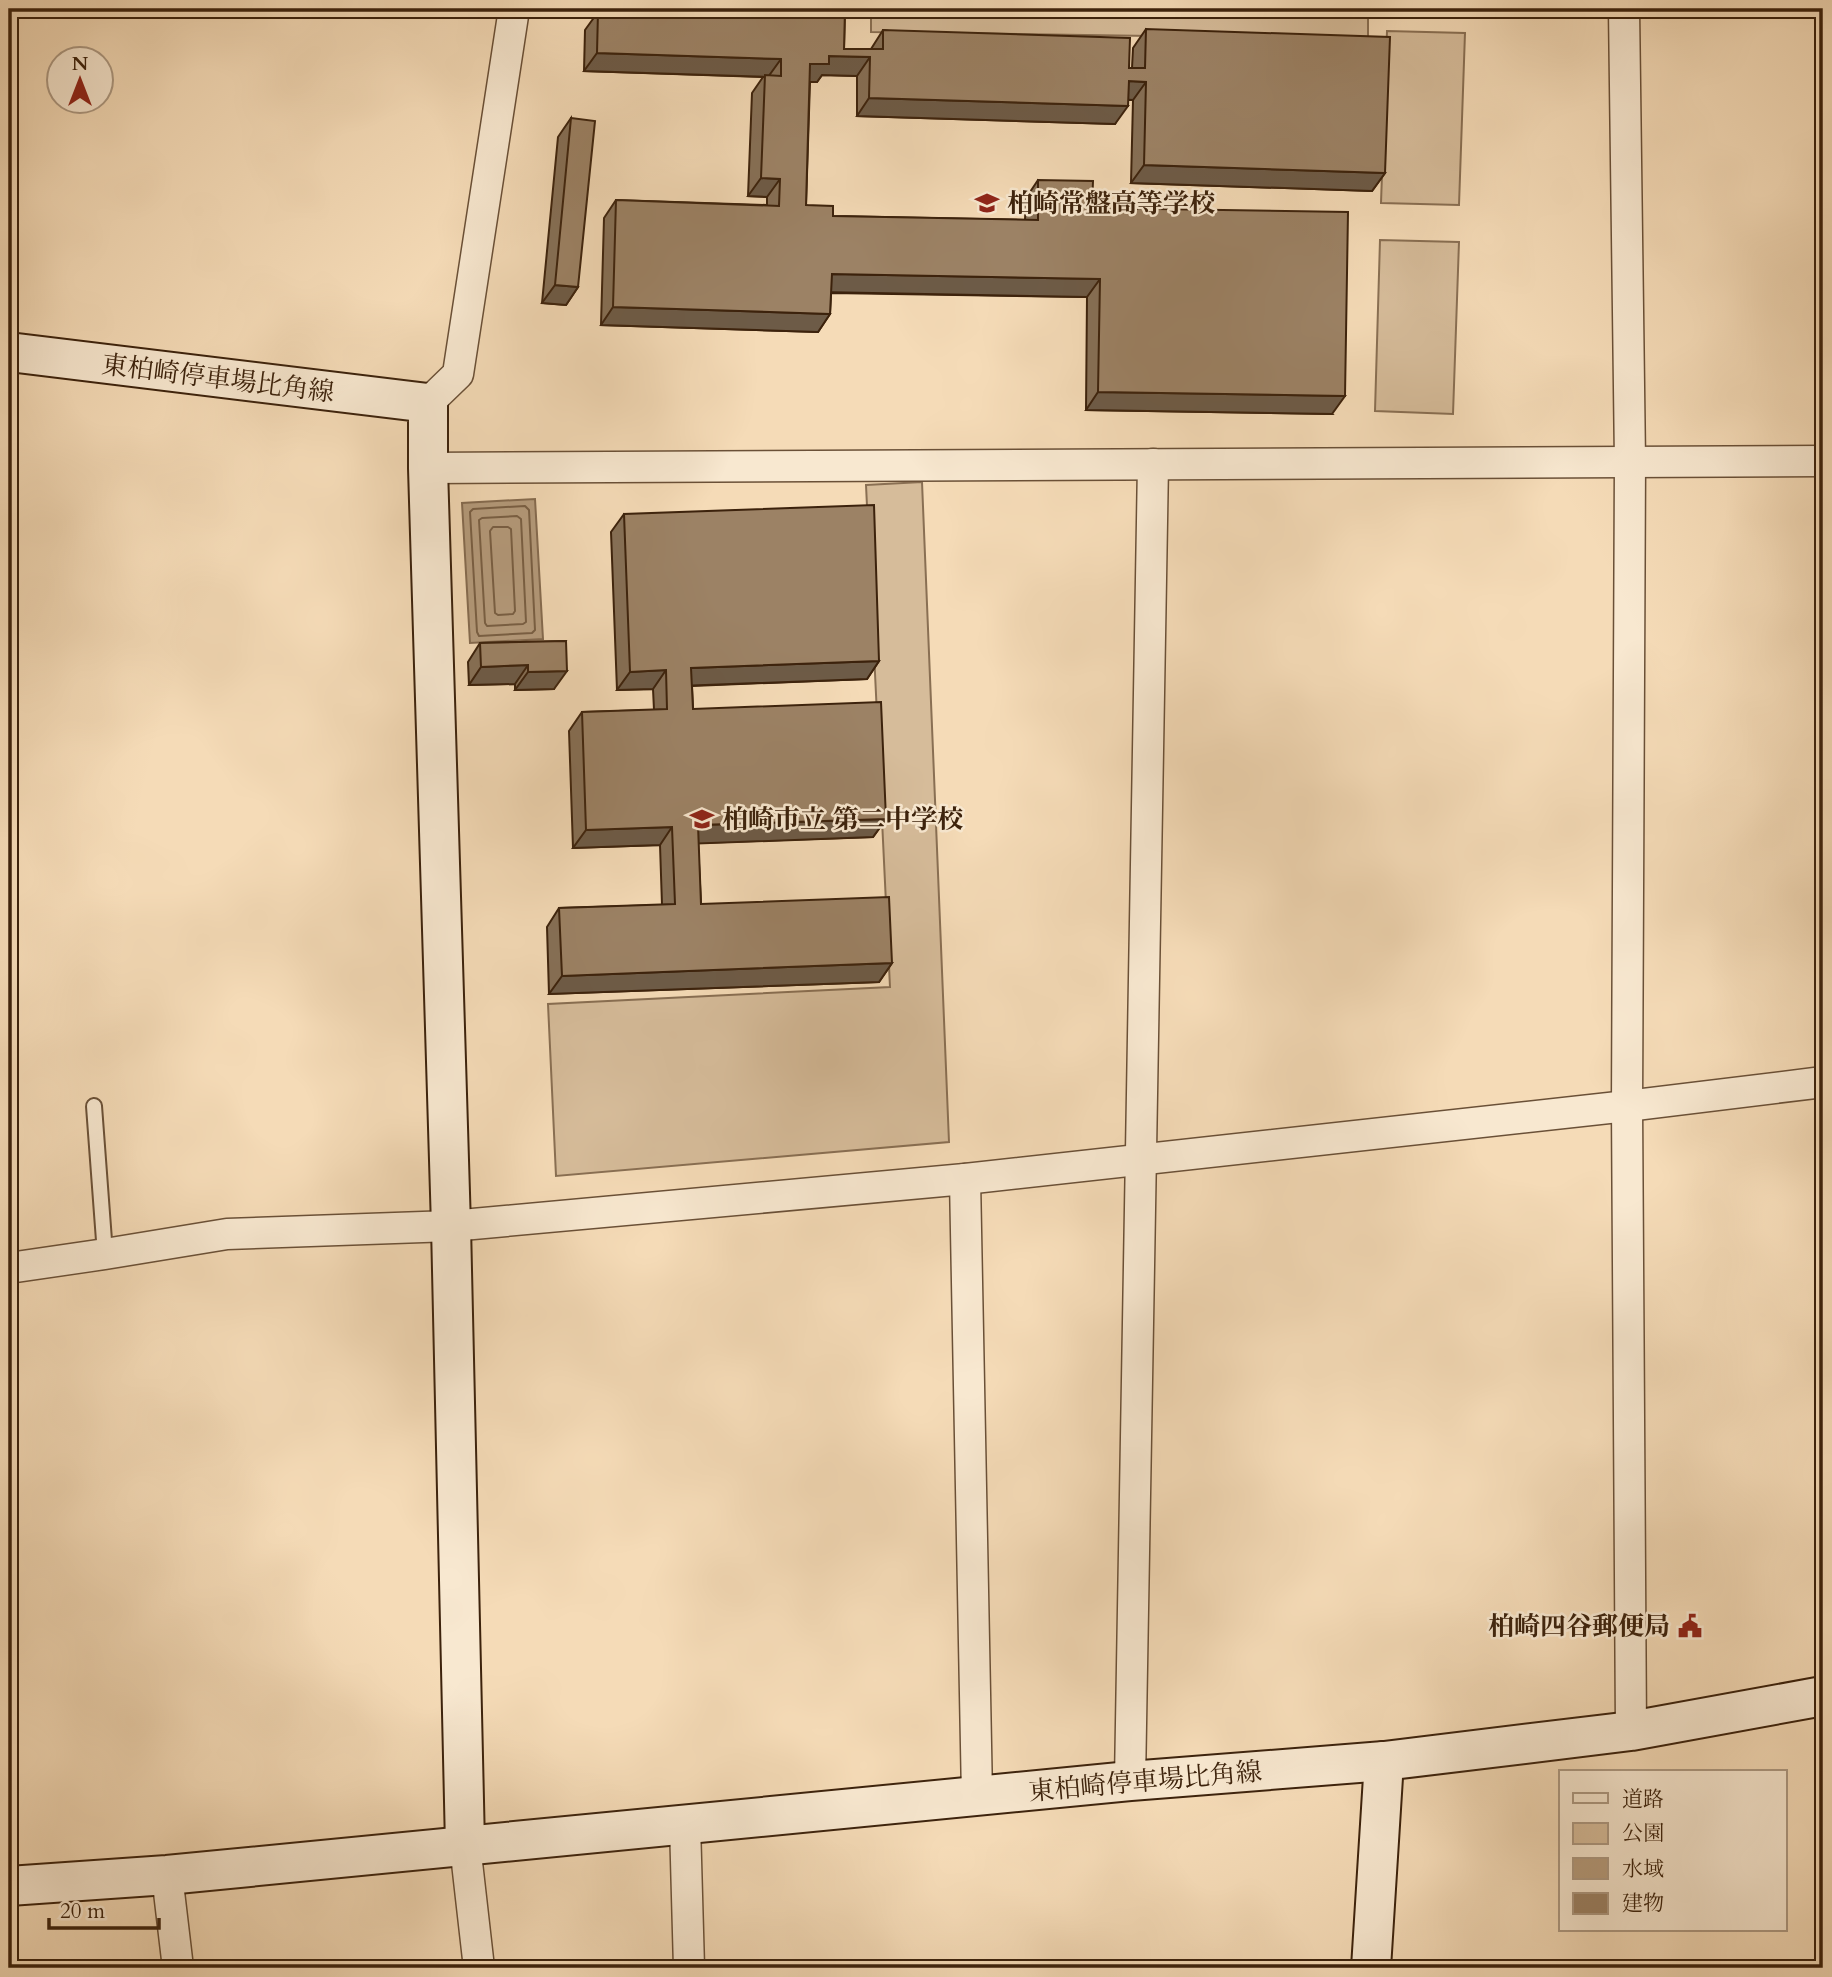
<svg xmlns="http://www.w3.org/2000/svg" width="1832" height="1977" font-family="Cardo,'Noto Serif JP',serif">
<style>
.green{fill:#d6bc9a;stroke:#896f53;stroke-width:2}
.water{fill:#b69c7d;stroke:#856b50;stroke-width:2}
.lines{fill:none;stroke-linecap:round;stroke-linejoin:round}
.shore{stroke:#795f44;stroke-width:2}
.lane-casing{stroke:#6a5037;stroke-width:18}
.street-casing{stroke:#6a5037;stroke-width:33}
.secondary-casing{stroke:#3c220c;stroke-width:42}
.lane{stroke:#f8e8d0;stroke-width:14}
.street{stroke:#f8e8d0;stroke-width:30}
.secondary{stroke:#f8e8d0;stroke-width:38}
.wall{fill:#867057;stroke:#3c220c;stroke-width:2}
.shaded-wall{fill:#6d5b47;stroke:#3c220c;stroke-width:2}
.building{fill:#9c8265;stroke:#3c220c;stroke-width:2}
.labels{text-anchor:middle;stroke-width:5;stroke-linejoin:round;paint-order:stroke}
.poi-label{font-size:26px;font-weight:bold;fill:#3c220c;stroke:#f8e8d0;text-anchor:start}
.street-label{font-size:26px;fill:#3c220c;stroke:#f8e8d0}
</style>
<rect width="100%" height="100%" fill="#f5dbb7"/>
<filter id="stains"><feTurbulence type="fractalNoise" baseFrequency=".00286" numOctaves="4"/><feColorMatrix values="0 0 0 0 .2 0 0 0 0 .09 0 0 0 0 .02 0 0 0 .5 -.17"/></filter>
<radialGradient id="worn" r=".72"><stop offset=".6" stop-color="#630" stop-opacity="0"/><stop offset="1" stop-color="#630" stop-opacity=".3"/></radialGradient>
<!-- green -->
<g class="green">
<polygon points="871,9 1450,9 1450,13 1368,11 1368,39 871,32"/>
<polygon points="1387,31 1465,33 1459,205 1381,203"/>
<polygon points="1380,240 1459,242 1453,414 1375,411"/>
<polygon points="922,482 949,1142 556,1176 548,1004 890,987 866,485"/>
</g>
<!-- water -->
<polygon class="water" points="535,499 543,639 470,643 462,503"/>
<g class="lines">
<!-- shore -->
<g class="shore">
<polygon points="525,506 529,510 535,630 532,633 479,636 477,632 470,512 473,509"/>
<polygon points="517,516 521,519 526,622 523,624 487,626 485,623 479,520 482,518"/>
<polygon points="493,527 508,527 511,529 515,611 513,614 498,615 495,613 490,531"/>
</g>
<!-- lane casing -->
<g class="lane-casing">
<polyline id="lane" points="94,1106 105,1254"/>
</g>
<!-- street casing -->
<g class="street-casing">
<g id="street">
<polyline points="1624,9 1630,462 1627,1106 1631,1731"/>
<polyline points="428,403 458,374 514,9"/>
<polyline points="428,468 1823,461"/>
<polyline points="965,1179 977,1796"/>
<polyline points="9,1268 105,1254 227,1234 451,1226 965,1179 1627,1106 1823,1082"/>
<polyline points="1130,1781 1153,464"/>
<polyline points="685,1824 689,1968"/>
<polyline points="465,1845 479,1968"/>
<polyline points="167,1875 178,1968"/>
</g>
</g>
<!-- secondary casing -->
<g class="secondary-casing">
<g id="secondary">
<polyline points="9,352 428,403 428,468 451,1226 465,1845"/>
<polyline points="9,1886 167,1875 1130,1781 1384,1761 1631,1731 1823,1696"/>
<polyline points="1371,1968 1384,1761"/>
</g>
</g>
<!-- lane -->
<use href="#lane" class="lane"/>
<!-- street -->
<use href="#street" class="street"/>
<!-- secondary -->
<use href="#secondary" class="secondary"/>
</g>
<!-- wall -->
<g class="wall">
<polygon points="610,9 845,9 844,49 871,49 883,30 1129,68 1132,68 1133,48 1146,29 1385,173 1372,191 1131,183 1133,100 1128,100 1115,124 857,116 857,76 822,75 817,82 810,82 806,205 833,216 1025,220 1026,198 1038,180 1092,208 1332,414 1086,410 1087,297 831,293 830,314 818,332 601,325 604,218 616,200 767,205 767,197 748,196 752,93 763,77 584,71 585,30 598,12 610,13"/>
<polygon points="571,118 578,287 566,305 542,303 558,137"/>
<polygon points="624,514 879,661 867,679 692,686 693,709 886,819 873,837 698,843 701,904 892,963 879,982 549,994 547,927 559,908 662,905 660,845 573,848 569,731 582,712 654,710 653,689 617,690 611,532"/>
<polygon points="566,641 554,689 515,690 515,684 469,685 468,662 480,643"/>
</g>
<!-- shaded-wall -->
<g class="shaded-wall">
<polygon points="597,53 781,59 768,77 584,71"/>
<polygon points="829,56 870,57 857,76 822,75 817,82 798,82 810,64"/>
<polygon points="1129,81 1146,82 1133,100 1116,99"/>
<polygon points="869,98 1128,106 1115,124 857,116"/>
<polygon points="1144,165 1385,173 1372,191 1131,183"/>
<polygon points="761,178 780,179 767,197 748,196"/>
<polygon points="832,274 1100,279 1087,297 819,292"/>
<polygon points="555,285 578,287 566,305 542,303"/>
<polygon points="613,307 830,314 818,332 601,325"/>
<polygon points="1098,392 1345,396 1332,414 1086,410"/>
<polygon points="879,661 867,679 679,686 691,668"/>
<polygon points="528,665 515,684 469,685 481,667"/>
<polygon points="666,670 653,689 617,690 630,672"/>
<polygon points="567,671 554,689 515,690 528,672"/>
<polygon points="886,819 873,837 685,844 698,825"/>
<polygon points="672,827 660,845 573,848 586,830"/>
<polygon points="892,963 879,982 549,994 562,976"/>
</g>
<!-- building -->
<g class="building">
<polygon points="622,9 845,9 844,49 883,49 883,30 1130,38 1129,68 1145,68 1146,29 1390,37 1385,173 1144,165 1146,82 1129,81 1128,106 869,98 870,57 829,56 829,64 810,64 806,205 833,206 833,216 1038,220 1038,180 1093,181 1092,208 1348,212 1345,396 1098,392 1100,279 832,274 830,314 613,307 616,200 779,206 780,179 761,178 765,75 781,76 781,59 597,53 598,12 622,13"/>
<polygon points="571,118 595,121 578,287 555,285"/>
<polygon points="874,505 879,661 691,668 693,709 881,702 886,819 698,825 701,904 889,897 892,963 562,976 559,908 675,904 672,827 586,830 582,712 667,709 666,670 630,672 624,514"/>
<polygon points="566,641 567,671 528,672 528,665 481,667 480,643"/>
</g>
<!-- icons -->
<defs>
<g id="school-bare" transform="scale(1.89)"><path d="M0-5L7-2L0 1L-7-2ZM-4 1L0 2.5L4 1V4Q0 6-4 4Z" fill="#8f2418" stroke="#f8e8d0" stroke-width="2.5" paint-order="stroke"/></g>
<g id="civic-bare" transform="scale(1.89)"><path d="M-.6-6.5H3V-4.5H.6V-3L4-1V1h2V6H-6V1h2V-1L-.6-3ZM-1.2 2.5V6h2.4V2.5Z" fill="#8f2418" stroke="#f8e8d0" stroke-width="2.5" paint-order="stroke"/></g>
</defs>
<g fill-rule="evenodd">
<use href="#school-bare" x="987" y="203"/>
<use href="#school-bare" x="702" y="819"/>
<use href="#civic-bare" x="1690" y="1626"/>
</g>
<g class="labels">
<!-- poi labels -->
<g class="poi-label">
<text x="1007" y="212">柏崎常盤高等学校</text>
<text x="722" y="828">柏崎市立 第二中学校</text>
<text x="1670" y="1635" text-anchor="end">柏崎四谷郵便局</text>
</g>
<!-- street labels -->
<g class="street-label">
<text transform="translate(218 378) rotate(7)" y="9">東柏崎停車場比角線</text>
<text transform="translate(1145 1781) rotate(-5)" y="9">東柏崎停車場比角線</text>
</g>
</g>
<!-- margin -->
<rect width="1832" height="1977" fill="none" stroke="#f5dbb7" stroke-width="35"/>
<rect x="10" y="10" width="1811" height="1956" fill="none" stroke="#3c220c" stroke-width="3.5"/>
<rect x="18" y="18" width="1797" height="1942" fill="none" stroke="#3c220c" stroke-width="2"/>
<!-- legend -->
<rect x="1559" y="1770" width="228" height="161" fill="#f8e8d0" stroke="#ad9982" stroke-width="2"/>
<rect x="1573" y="1793" width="35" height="10" fill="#f8e8d0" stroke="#ad9982" stroke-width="2"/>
<text x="1622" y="1806" font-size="21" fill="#3c220c">道路</text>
<rect x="1573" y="1823" width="35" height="21" fill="#d6bc9a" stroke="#ad9982" stroke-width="2"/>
<text x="1622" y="1840" font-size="21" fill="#3c220c">公園</text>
<rect x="1573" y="1858" width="35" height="21" fill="#b69c7d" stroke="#ad9982" stroke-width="2"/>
<text x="1622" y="1876" font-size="21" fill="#3c220c">水域</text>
<rect x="1573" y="1893" width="35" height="21" fill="#9c8265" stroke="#ad9982" stroke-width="2"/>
<text x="1622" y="1910" font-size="21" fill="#3c220c">建物</text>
<!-- north arrow -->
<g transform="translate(80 80)"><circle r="33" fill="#f8e8d0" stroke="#ad9982" stroke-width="2"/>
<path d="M0-5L12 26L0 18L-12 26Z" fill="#8f2418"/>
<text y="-10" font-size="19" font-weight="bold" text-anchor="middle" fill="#3c220c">N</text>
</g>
<!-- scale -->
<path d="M49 1918v10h110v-10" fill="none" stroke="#3c220c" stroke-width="3.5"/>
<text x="60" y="1918" font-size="21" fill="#3c220c" stroke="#f8e8d0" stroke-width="5" paint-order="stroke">20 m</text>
<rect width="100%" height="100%" filter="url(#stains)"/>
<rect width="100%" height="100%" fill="url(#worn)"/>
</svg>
